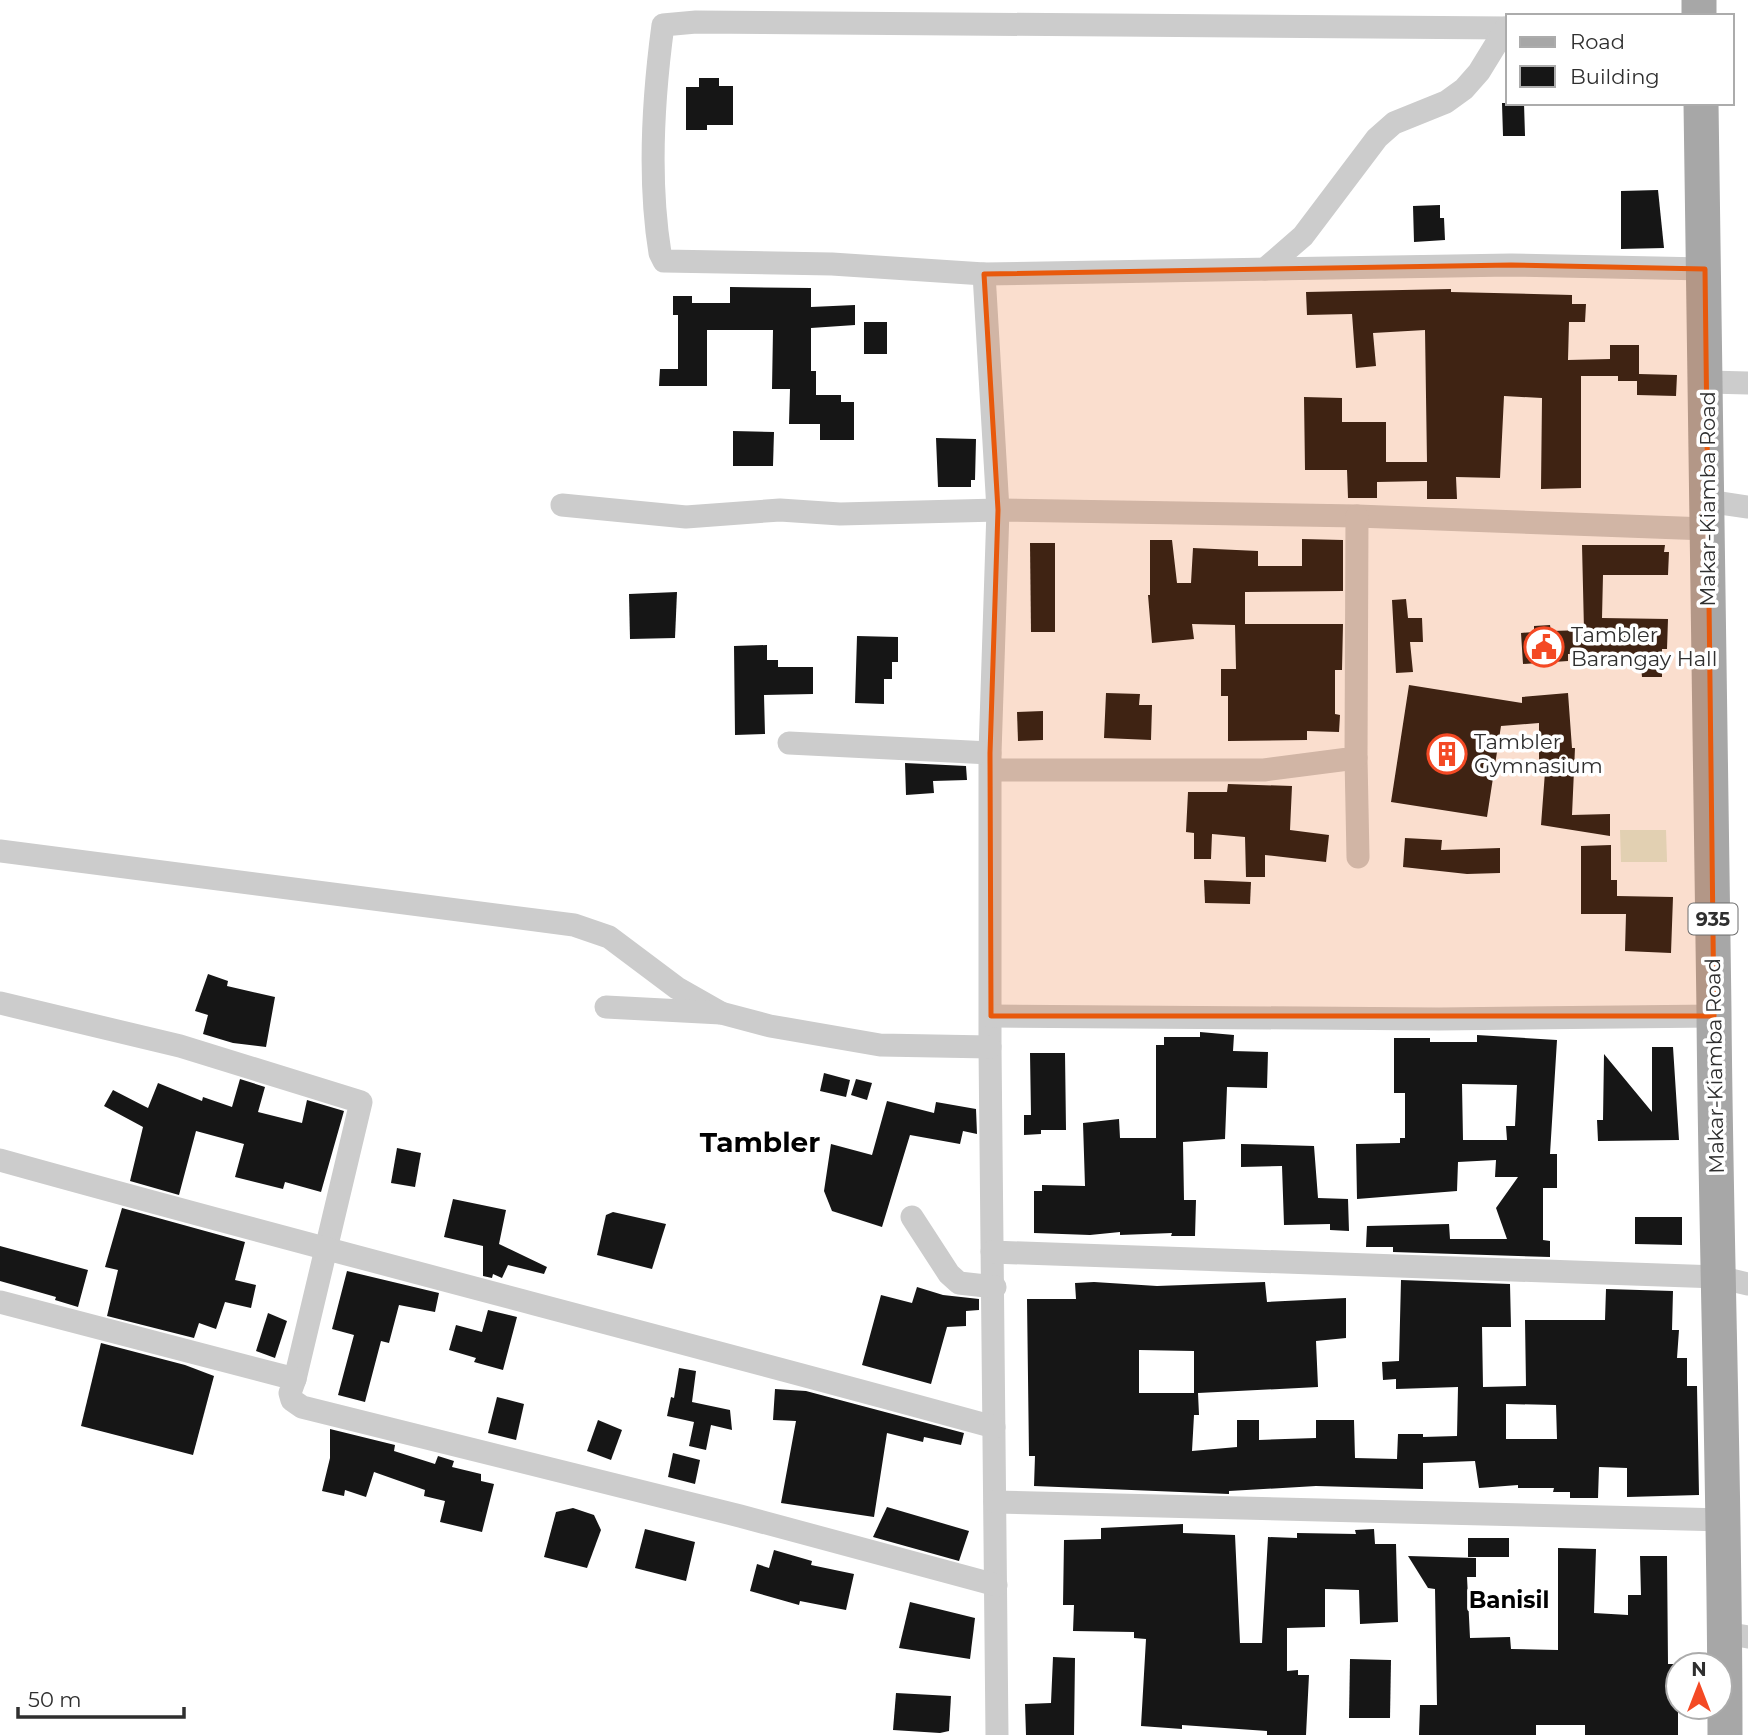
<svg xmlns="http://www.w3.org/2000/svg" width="1748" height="1735" font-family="Montserrat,sans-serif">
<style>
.green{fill:#e1eedc}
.building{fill:#161616;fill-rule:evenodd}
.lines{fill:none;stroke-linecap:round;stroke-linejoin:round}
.minor{stroke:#ccc;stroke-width:23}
.primary{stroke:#a7a7a7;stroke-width:35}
.marked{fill:#e8590c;fill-opacity:0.2;stroke:#e8590c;stroke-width:5;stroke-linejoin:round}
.labels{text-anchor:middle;stroke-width:7;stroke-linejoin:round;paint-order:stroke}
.shield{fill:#fff;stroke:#6d6d6d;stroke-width:2}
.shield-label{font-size:19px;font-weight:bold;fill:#2f2f2f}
.street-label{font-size:21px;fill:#2f2f2f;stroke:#fff}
.poi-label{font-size:21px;fill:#2f2f2f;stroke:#fff;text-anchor:start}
.neighbourhood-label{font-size:23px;font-weight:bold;fill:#000;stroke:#fff}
.district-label{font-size:28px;font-weight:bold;fill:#000;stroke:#fff}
</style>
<rect width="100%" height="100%" fill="#fff"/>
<!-- green -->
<polygon class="green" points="1620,830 1666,830 1667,862 1621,862"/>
<!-- building -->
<g class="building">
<polygon points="699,78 719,78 719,86 733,86 733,125 707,125 707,130 686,130 686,87 699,87"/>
<polygon points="1502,103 1524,103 1525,136 1503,136"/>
<polygon points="1658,190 1664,248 1621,249 1621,191"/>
<polygon points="1440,205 1440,218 1444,218 1445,240 1414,242 1413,206"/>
<polygon points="730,287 811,288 811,307 855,305 855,325 811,328 811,371 816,371 816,395 841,395 841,402 854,402 854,440 820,440 820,424 789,424 790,389 772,389 773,330 707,330 707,386 659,386 660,369 678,369 678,315 673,315 673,296 692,296 692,303 730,303"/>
<polygon points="1451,289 1451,292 1572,295 1572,304 1586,304 1585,322 1569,322 1568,360 1610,359 1610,345 1639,345 1639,374 1677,375 1676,396 1637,395 1637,381 1618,381 1618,376 1581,376 1581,488 1541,489 1542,398 1504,396 1500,478 1456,477 1457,499 1427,499 1427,481 1377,482 1377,498 1348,498 1347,470 1305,470 1304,397 1342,398 1342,422 1386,422 1386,462 1427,462 1425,330 1373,333 1376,366 1356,368 1352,314 1307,315 1306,292"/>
<rect x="864" y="322" width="23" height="32"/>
<polygon points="733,431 774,432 773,466 733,466"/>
<polygon points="936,438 976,439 975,480 971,480 971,487 938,487"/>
<polygon points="1302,539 1343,540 1343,591 1245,592 1245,624 1343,624 1342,670 1335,670 1335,714 1340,715 1339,732 1307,731 1307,740 1228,741 1228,696 1221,696 1221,669 1236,669 1235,625 1192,624 1194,639 1152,643 1148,595 1150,595 1150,540 1172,540 1177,583 1191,583 1193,548 1258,551 1258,566 1302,566"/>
<polygon points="1030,543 1055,543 1055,632 1031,632"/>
<polygon points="1582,545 1665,545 1664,552 1669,552 1668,575 1603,575 1602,618 1668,619 1667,649 1662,649 1662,677 1642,677 1640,656 1568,654 1568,661 1523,664 1521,633 1534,632 1534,626 1550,625 1551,631 1584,630"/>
<polygon points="677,592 675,638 630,639 629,594"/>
<polygon points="1406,599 1408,618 1422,618 1423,642 1410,642 1413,672 1396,673 1392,600"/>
<polygon points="857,636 898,637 898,662 892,662 892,679 884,679 884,704 855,703"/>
<polygon points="767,645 767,660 778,660 778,667 813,667 813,694 764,695 765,734 735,735 734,646"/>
<polygon points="1409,685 1522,703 1522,697 1568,693 1572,748 1575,748 1572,815 1610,814 1610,836 1541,825 1545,772 1539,772 1539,723 1501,726 1487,817 1391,802"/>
<polygon points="1106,693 1140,694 1139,705 1152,705 1151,740 1104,738"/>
<polygon points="1043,711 1043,740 1018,741 1017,712"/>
<polygon points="905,763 966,766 967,780 933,781 934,793 906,795"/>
<polygon points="1228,784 1292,786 1290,830 1329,835 1326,862 1265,855 1265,877 1246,877 1245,837 1212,834 1211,859 1194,859 1194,833 1186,832 1188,792 1227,792"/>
<polygon points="1405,838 1442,840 1441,850 1500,848 1500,873 1467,874 1403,867"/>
<polygon points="1611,845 1611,880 1617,880 1617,896 1673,897 1671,953 1625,951 1626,914 1581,914 1581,846"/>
<polygon points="1204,880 1251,882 1250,904 1205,903"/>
<polygon points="208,974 228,981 227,986 275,997 266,1047 233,1043 203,1034 208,1015 195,1011"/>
<polygon points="1200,1032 1234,1035 1233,1051 1268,1052 1267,1088 1227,1087 1225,1139 1183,1142 1184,1200 1196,1200 1195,1236 1171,1236 1172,1233 1120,1235 1120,1232 1090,1235 1034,1233 1034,1191 1042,1191 1042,1185 1085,1186 1083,1123 1119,1119 1120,1138 1156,1138 1156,1045 1164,1045 1164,1037 1200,1037"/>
<path d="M1477 1035 1557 1040 1550 1154H1557V1188H1543V1240L1550 1241V1257L1393 1252V1247H1366L1367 1226 1449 1224 1450 1239H1507L1496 1208 1518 1177H1495L1496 1160 1458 1162 1457 1191 1357 1199 1356 1144 1400 1143V1138H1405V1093H1394V1038H1430V1042H1477ZM1462 1084 1517 1085 1515 1126H1506L1507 1140H1463Z"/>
<polygon points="1652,1047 1673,1047 1679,1140 1598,1141 1597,1120 1603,1120 1604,1054 1652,1112"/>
<polygon points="1030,1053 1065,1053 1066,1130 1041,1130 1041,1134 1024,1135 1024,1115 1031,1115"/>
<polygon points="824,1073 850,1080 846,1097 820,1091"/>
<polygon points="240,1079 265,1087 258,1112 302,1123 307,1100 344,1111 321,1192 285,1182 283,1189 235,1177 244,1144 196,1131 179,1195 130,1181 143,1127 104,1106 113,1090 148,1108 158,1083 202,1101 203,1097 232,1107"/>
<polygon points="856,1079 872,1083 867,1100 851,1095"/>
<polygon points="887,1101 934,1113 936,1102 976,1109 977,1134 963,1131 960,1144 910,1135 882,1227 832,1211 824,1191 831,1144 872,1155"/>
<polygon points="1241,1144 1314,1146 1318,1198 1348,1199 1349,1231 1330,1230 1330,1224 1284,1225 1282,1166 1241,1167"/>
<polygon points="397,1148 421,1153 415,1187 391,1183"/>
<polygon points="453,1199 506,1210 499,1244 547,1267 544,1274 508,1265 502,1278 493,1274 492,1278 483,1276 483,1246 444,1237"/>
<polygon points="122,1208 245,1242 235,1280 256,1285 251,1308 225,1302 216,1329 199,1323 194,1338 107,1316 118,1270 105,1267"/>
<polygon points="613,1212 666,1224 652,1269 597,1255 606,1215"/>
<polygon points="1635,1217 1682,1217 1682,1245 1635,1244"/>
<polygon points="0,1246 88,1270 78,1307 55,1300 56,1297 0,1281"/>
<polygon points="347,1271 439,1293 435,1312 399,1305 389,1343 381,1341 365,1402 338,1395 354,1335 332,1329"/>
<path d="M1401 1280 1510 1284 1511 1327H1482L1483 1387 1526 1386 1525 1320H1605L1606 1289 1673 1291 1672 1330H1679L1677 1358H1687V1386H1697L1699 1495 1627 1497V1468L1599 1467 1598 1498H1570V1492H1553L1554 1488H1518V1485L1479 1488 1475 1461 1423 1463V1489L1316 1486 1229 1491V1494L1034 1486 1035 1456H1029L1027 1299H1076L1075 1283 1094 1282 1157 1286 1265 1282 1267 1302 1346 1298V1338L1316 1341 1318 1387 1198 1393 1199 1415H1194L1192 1451 1237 1447V1420H1259V1440L1316 1438V1420H1354L1355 1458 1397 1459 1398 1434H1423V1437L1457 1436 1458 1387 1396 1389V1379L1383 1380 1382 1362 1399 1361ZM1139 1350 1194 1351V1393H1139ZM1506 1404 1556 1405 1557 1439H1506Z"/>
<polygon points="917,1287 943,1295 979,1299 979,1310 966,1311 966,1326 947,1327 931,1384 862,1365 881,1295 912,1303"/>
<polygon points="488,1310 517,1317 503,1370 474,1362 476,1358 449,1350 456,1325 482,1332"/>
<polygon points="268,1313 287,1321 275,1358 256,1351"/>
<polygon points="101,1343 185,1365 214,1376 193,1455 81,1426"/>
<polygon points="679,1368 696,1371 692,1402 730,1410 732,1430 711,1425 706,1450 689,1446 694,1422 667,1416 671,1397 674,1398"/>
<polygon points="775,1389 806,1391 964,1433 961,1445 924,1437 923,1442 887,1433 874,1517 781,1503 796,1421 773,1420"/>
<polygon points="497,1397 524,1404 516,1440 488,1433"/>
<polygon points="598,1420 622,1430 611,1460 587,1451"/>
<polygon points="330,1429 395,1445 394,1451 435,1464 438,1456 454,1461 452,1467 481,1474 481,1481 494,1484 482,1532 440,1522 445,1501 424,1496 425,1490 374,1472 366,1497 345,1490 344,1496 322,1491 330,1458"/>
<polygon points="673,1453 700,1460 695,1484 668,1477"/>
<polygon points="887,1507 969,1531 959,1561 873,1537"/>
<polygon points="573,1508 594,1515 601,1530 587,1568 544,1557 556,1512"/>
<polygon points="1183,1524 1183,1533 1235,1535 1240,1643 1262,1643 1268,1537 1297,1538 1297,1533 1356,1534 1355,1530 1374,1529 1375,1544 1396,1544 1398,1622 1360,1624 1359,1590 1325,1589 1325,1627 1287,1628 1287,1671 1298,1670 1298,1675 1309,1675 1306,1735 1267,1735 1267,1731 1182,1725 1182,1729 1141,1726 1146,1639 1134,1638 1134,1632 1073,1631 1074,1605 1063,1605 1064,1540 1101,1539 1101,1528"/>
<polygon points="645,1529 695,1542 686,1581 635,1568"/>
<rect x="1468" y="1538" width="41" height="19"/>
<polygon points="1558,1548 1596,1549 1594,1613 1628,1615 1628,1595 1641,1595 1640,1556 1667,1556 1668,1664 1678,1664 1678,1735 1585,1735 1585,1725 1536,1725 1536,1735 1419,1735 1420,1705 1437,1705 1435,1589 1428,1588 1408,1556 1476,1558 1476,1577 1467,1577 1470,1638 1510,1637 1511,1649 1558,1650"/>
<polygon points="774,1550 812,1561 811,1565 854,1574 846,1610 800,1601 799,1605 750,1591 757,1564 769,1568"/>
<polygon points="910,1602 975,1618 970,1659 899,1648"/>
<polygon points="1053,1657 1075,1658 1074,1735 1026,1735 1025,1704 1051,1703"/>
<polygon points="1350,1659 1391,1660 1390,1718 1349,1718"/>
<polygon points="896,1693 951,1696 949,1731 940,1733 893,1730"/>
</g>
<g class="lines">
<!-- minor -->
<g class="minor">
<path d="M1508 28 696 22 663 25C653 99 648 179 660 253L664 261 832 264 984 274 1511 265 1705 269"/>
<polyline points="1265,269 1303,236 1377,138 1394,123 1446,102 1464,89 1479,72 1506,28"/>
<polyline points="984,274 998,510 990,753 990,1047 997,1735"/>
<polyline points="1708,382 1748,383"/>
<polyline points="1707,501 1748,507"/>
<polyline points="562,505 686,517 780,510 840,514 998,510 1357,516 1707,529"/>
<polyline points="789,743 990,753"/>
<polyline points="1356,758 1358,857"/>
<polyline points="992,770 1264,770 1356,758 1357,516"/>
<polyline points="0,851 574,925 609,937 677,988 721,1013"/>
<polyline points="0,1003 180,1046 361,1102 295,1379"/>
<polyline points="606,1007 721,1013 770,1026 880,1045 990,1047"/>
<polyline points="991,1016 1439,1019 1714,1016"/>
<path d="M0 1160C330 1252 663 1336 994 1427"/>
<polyline points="912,1217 949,1274 959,1283 995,1287"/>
<polyline points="992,1252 1718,1277 1748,1284"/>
<polyline points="0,1302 295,1379 290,1393 292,1400 302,1407 740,1516 996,1585"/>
<polyline points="995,1502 1725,1520"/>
<polyline points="1725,1633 1748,1637"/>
</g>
<!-- primary -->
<g class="primary">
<polyline points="1699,0 1699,16"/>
<path d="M1701 103C1708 407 1710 710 1714 1013 1716 1254 1725 1494 1725 1735"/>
</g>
</g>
<!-- marked area -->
<path class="marked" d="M1511 265 1705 269 1714 1016H991L990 753 998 510 984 274Z"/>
<!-- icons -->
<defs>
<g id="civic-ring" transform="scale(2.0125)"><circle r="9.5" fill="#fff" stroke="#f44924" stroke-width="1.5"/><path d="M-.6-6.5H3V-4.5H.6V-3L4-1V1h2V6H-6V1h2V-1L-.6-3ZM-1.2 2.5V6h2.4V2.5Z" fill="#f44924"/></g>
<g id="building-ring" transform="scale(2.0125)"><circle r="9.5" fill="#fff" stroke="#f44924" stroke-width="1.5"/><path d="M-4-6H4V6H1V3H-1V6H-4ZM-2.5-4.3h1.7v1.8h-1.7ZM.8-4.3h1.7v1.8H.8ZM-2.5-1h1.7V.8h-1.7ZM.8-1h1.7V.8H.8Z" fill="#f44924"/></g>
</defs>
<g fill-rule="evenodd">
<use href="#civic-ring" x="1544" y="647"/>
<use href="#building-ring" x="1447" y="754"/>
</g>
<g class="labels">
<!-- shield labels -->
<rect class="shield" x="1688.5" y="903.5" width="49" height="31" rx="5"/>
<g class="shield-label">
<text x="1713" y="926">935</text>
</g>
<!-- street labels -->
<g class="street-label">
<text transform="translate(1708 499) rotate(-90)" y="7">Makar-Kiamba Road</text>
<text transform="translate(1715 1066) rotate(-91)" y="7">Makar-Kiamba Road</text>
</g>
<!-- poi labels -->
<g class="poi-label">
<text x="1571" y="642">Tambler<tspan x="1571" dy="24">Barangay Hall</tspan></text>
<text x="1474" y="749">Tambler<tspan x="1474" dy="24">Gymnasium</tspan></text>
</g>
<!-- neighbourhood labels -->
<g class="neighbourhood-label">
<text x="1509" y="1608">Banisil</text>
</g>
<!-- district labels -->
<g class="district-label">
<text x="760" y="1152">Tambler</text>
</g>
</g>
<!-- legend -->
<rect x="1506" y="14" width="228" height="91" fill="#ffffff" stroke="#acacac" stroke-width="2"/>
<rect x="1520" y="37" width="35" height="10" fill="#a7a7a7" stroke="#acacac" stroke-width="2"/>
<text x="1570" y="49" font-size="21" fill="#2f2f2f">Road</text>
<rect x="1520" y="66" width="35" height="21" fill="#161616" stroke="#acacac" stroke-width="2"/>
<text x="1570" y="84" font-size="21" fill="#2f2f2f">Building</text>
<!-- north arrow -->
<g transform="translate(1699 1686)"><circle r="33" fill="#ffffff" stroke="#acacac" stroke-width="2"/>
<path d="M0-5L12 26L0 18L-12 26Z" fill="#f44924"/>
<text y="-10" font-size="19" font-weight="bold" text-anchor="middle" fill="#2f2f2f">N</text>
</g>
<!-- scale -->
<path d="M18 1707v10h166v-10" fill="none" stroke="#2f2f2f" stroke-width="3.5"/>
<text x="28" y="1707" font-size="21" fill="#2f2f2f" stroke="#ffffff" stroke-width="5" paint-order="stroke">50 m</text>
</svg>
